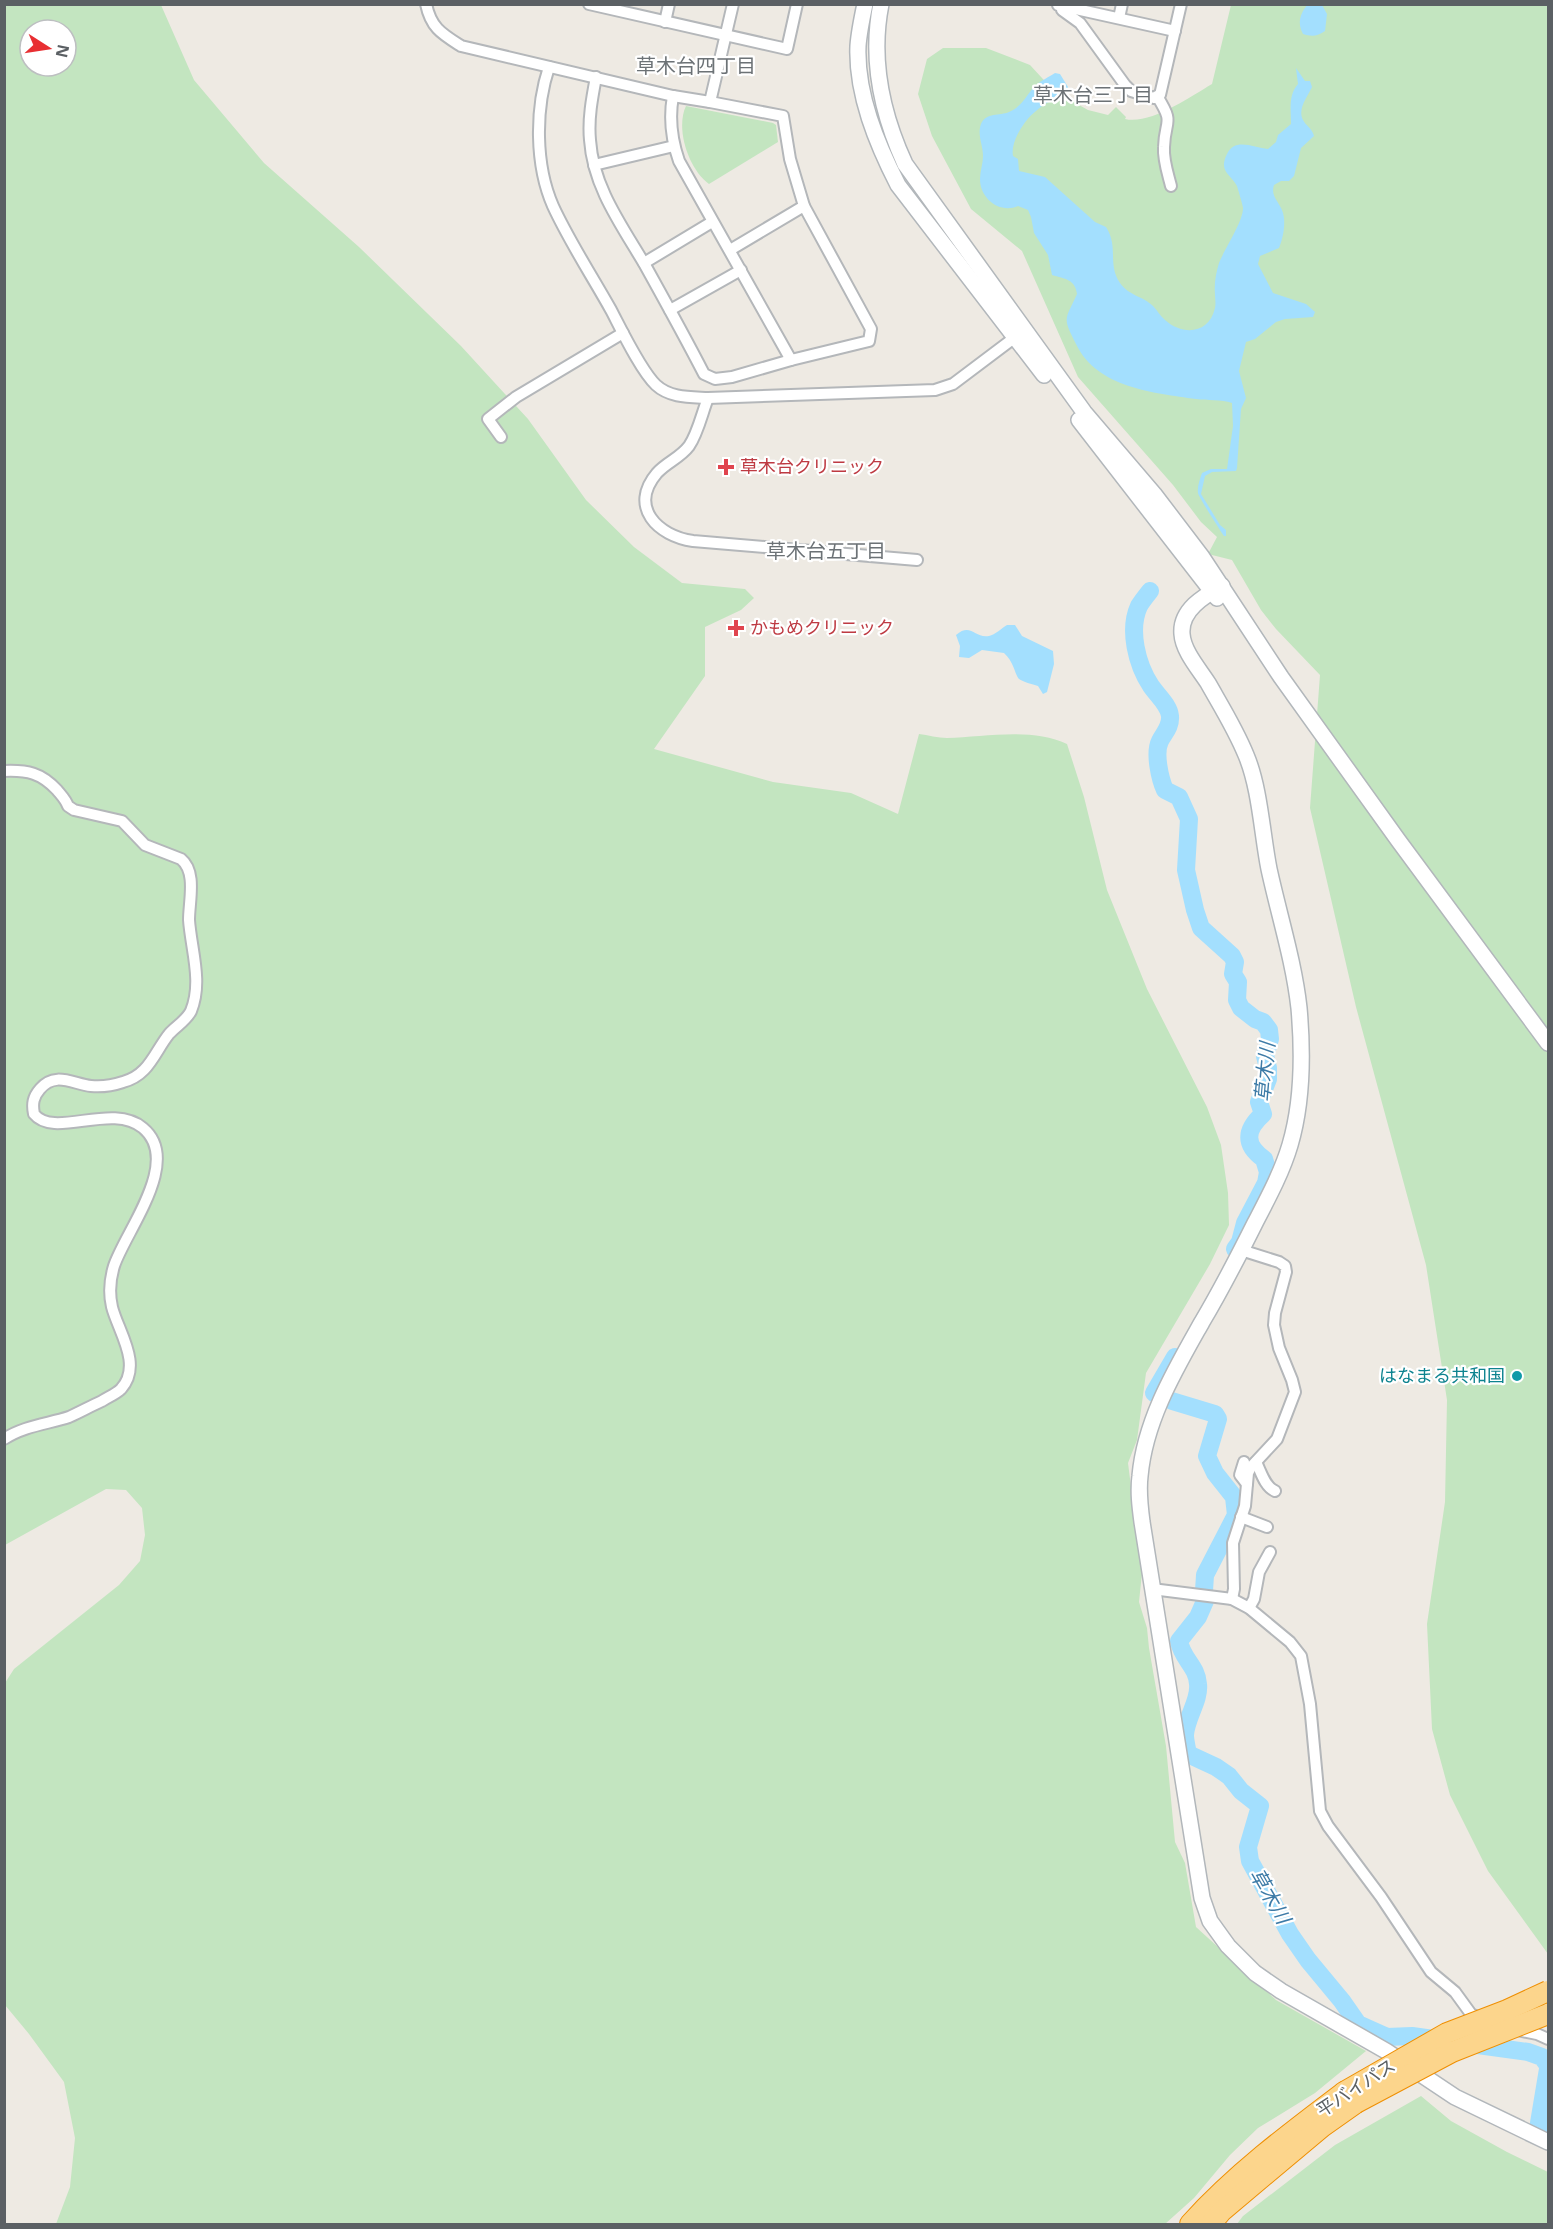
<svg xmlns="http://www.w3.org/2000/svg" width="1553" height="2229" font-family="'Open Sans','Noto Sans JP',sans-serif">
<style>
.green{fill:#c3e5c0;fill-rule:evenodd}
.water{fill:#a3dffe}
.lines{fill:none;stroke-linecap:round;stroke-linejoin:round}
.river{stroke:#a3dffe;stroke-width:18}
.street-casing{stroke:#b4b7ba;stroke-width:14}
.secondary-casing{stroke:#b2b7bb;stroke-width:18}
.highway-casing{stroke:#ef8f02;stroke-width:22}
.street{stroke:#fff;stroke-width:10}
.secondary{stroke:#fff;stroke-width:15}
.highway{stroke:#fcd58c;stroke-width:20}
.highway-bridge-casing{stroke:#ef8f02;stroke-width:22;stroke-linecap:butt}
.highway-bridge{stroke:#fcd58c;stroke-width:20}
.health-dot{fill:#e0444e;stroke:#fff;stroke-width:2}
.culture-dot{fill:#0f9aa8;stroke:#fff;stroke-width:2}
.labels{text-anchor:middle;stroke-width:4.5;stroke-linejoin:round;paint-order:stroke}
.health-label{font-size:18px;fill:#be3a42;stroke:#fff;text-anchor:start}
.culture-label{font-size:18px;fill:#0d838f;stroke:#fff;text-anchor:end}
.street-label{font-size:18px;fill:#5b6064;stroke:#fff}
.neighbourhood-label{font-size:20px;fill:#6c7276;stroke:#fff}
.water-label{font-size:20px;font-style:italic;fill:#3d7ba7;stroke:#fff}
</style>
<rect width="100%" height="100%" fill="#eeeae3"/>
<!-- green -->
<g class="green">
<path d="M5 5H161L194 80 264 163 359 247 461 346 528 419 586 500 634 547 682 583 745 589 754 598 741 610 705 627V676L654 749 773 782 851 793 898 814 919 734C928 735 938 738 947 738 984 737 1032 727 1067 744L1084 797 1107 890 1147 989 1207 1107 1221 1145 1228 1193 1229 1225 1210 1264 1146 1373 1137 1440 1128 1463 1142 1573 1139 1602 1147 1628 1149 1648 1166 1746 1175 1842 1185 1863 1196 1927 1276 2000 1366 2051 1315 2093 1258 2128 1230 2155 1194 2198 1165 2224H56L70 2187 75 2138 64 2082 29 2034 5 2005V1683L14 1669 119 1585 140 1561 145 1535 142 1508 126 1490 106 1489 5 1545ZM30 30H66V66H30Z"/>
<path d="M1231 5H1548V1954L1488 1871 1450 1795 1432 1729 1427 1624 1445 1502 1447 1400 1426 1265 1356 1007 1310 808 1320 675 1276 629 1261 610 1232 560 1208 554 1217 537 1201 522 1173 485 1078 377 1022 251 971 209 932 136 918 94 927 59 943 48H986L1030 65 1054 91 1088 110 1108 115 1116 107 1126 117 1125 119C1150 125 1190 97 1212 84Z"/>
<path d="M686 106 773 123 776 125 778 142 709 184C689 170 675 129 686 106Z"/>
<polygon points="1421,2096 1451,2121 1507,2152 1548,2172 1548,2224 1237,2224 1243,2216 1335,2145"/>
</g>
<!-- water -->
<g class="water">
<path d="M1307 5H1322L1327 14 1325 31C1318 36 1312 37 1303 34 1297 23 1300 14 1307 5Z"/>
<path d="M1296 68 1305 81H1310L1312 87C1308 96 1297 109 1303 120 1306 126 1312 128 1314 136L1301 148 1294 176 1289 181H1281L1274 185C1270 197 1280 202 1283 213 1286 224 1283 238 1279 248L1260 256 1258 264 1273 293 1306 304 1315 312 1313 317 1285 319 1276 322 1255 339 1246 342 1239 371 1246 398 1241 409 1237 468 1236 471 1212 472 1205 476 1201 494 1220 525 1226 530V536H1224C1220 530 1198 496 1198 493 1197 487 1200 479 1202 473L1211 469H1227L1233 426 1232 403C1221 399 1208 401 1196 399 1154 393 1097 388 1076 344 1062 316 1065 321 1077 294 1075 279 1065 279 1052 275L1048 255 1034 233 1031 217 1028 210 1018 206C1000 214 980 199 980 179 980 171 983 164 983 156 983 145 977 135 981 124 986 112 1000 116 1009 112 1023 106 1026 95 1035 86 1040 81 1049 77 1055 73L1060 74 1068 87V90C1057 97 1045 103 1036 111 1025 119 1010 142 1013 156L1018 159 1019 171 1045 177 1095 222 1106 227C1119 247 1107 264 1120 283 1129 296 1143 296 1153 306 1158 311 1160 316 1165 320 1183 336 1209 334 1215 308 1216 303 1215 298 1215 294 1214 283 1216 273 1219 263 1225 248 1243 222 1243 208 1242 202 1239 193 1237 186 1231 174 1218 172 1227 154 1235 137 1254 148 1268 149L1276 142 1278 135 1291 124C1291 111 1288 95 1298 84Z"/>
<path d="M1007 625H1015L1022 636 1053 651 1054 664 1047 692 1043 694 1038 686C1032 684 1023 682 1019 679 1015 675 1014 662 1004 653L982 650 969 658 959 657 960 646 956 635C971 622 975 639 989 636 995 635 1002 628 1007 625Z"/>
</g>
<g class="lines">
<!-- river -->
<g class="river">
<path d="M1150 591C1146 596 1142 601 1139 606 1128 630 1137 665 1151 686 1157 695 1169 705 1170 716 1171 727 1164 733 1160 741 1154 753 1160 779 1165 790L1179 797 1189 819 1186 870 1195 910 1201 928 1232 956 1235 962 1233 974 1238 982 1237 1000 1241 1008 1255 1019 1263 1022 1269 1030 1270 1039 1265 1056 1268 1068V1079L1259 1102 1263 1114C1245 1130 1244 1145 1264 1159L1268 1172 1266 1183 1245 1223 1240 1242 1235 1249"/>
<polyline points="1154,1393 1175,1357"/>
<polyline points="1172,1401 1215,1414 1218,1419 1207,1456 1215,1473 1234,1497 1236,1515 1205,1575 1204,1591"/>
<path d="M1205 1601 1198 1617 1179 1641C1182 1659 1197 1666 1198 1684 1200 1701 1186 1717 1185 1735 1185 1741 1187 1748 1188 1754L1216 1767 1229 1776 1241 1791 1260 1806 1248 1847 1250 1861 1290 1934 1308 1960 1342 2001 1358 2024 1387 2037 1412 2036 1528 2052 1542 2057 1548 2065"/>
<polyline points="1548,2069 1539,2123 1548,2129"/>
</g>
<!-- street casing -->
<g class="street-casing">
<g id="street">
<path d="M426 4C431 28 442 34 461 46L673 96 710 102 733 4"/>
<polyline points="589,4 787,49 797,4"/>
<polyline points="1062,4 1062,10 1080,23 1125,85 1131,91 1154,98 1160,95 1181,4"/>
<polyline points="1058,5 1175,31"/>
<polyline points="1119,18 1122,4"/>
<polyline points="665,22 669,4"/>
<path d="M549 67C535 109 535 165 553 206 569 241 592 276 611 310 621 329 641 371 656 385 670 398 690 397 708 398L935 390 953 384 1018 335"/>
<path d="M596 77C592 98 588 119 590 140 593 187 622 226 645 265 665 301 685 337 704 374L715 379 732 377 791 360 869 341 871 329 804 206 790 159 783 116 710 102"/>
<path d="M673 96C669 118 672 141 679 161L791 360"/>
<path d="M1157 96C1175 125 1165 118 1164 147 1163 160 1168 174 1171 186"/>
<polyline points="594,165 674,146"/>
<polyline points="730,250 804,206"/>
<polyline points="644,263 712,222"/>
<polyline points="670,310 741,270"/>
<path d="M708 398C702 413 698 433 689 446 680 458 667 462 657 473 628 507 658 536 693 541L917 560"/>
<polyline points="501,437 488,419 516,397 623,333"/>
<path d="M4 771C28 770 41 773 57 790 62 796 66 800 68 806L74 810 122 821 145 845 181 859C197 872 189 901 189 920 191 949 203 982 191 1011 186 1021 176 1026 169 1034 154 1053 149 1075 123 1082 114 1085 101 1087 91 1086 73 1084 55 1071 40 1089 33 1097 32 1104 34 1114 54 1139 112 1102 143 1128 183 1161 125 1232 114 1266 110 1279 109 1294 112 1307 118 1331 143 1365 121 1389 116 1394 108 1397 102 1401 91 1406 80 1412 69 1417 47 1424 24 1426 4 1439"/>
<polyline points="1244,1462 1240,1475 1247,1484"/>
<path d="M1256 1462C1261 1472 1265 1487 1275 1491"/>
<polyline points="1241,1517 1267,1527"/>
<polyline points="1152,1589 1232,1599 1249,1608 1290,1642 1301,1656 1310,1704 1320,1811 1328,1826 1381,1897 1431,1972 1455,1992 1471,2014 1482,2019"/>
<polyline points="1232,1599 1234,1589 1233,1543 1245,1506 1248,1473 1251,1467 1277,1439 1295,1392 1292,1380 1279,1348 1274,1325 1275,1313 1286,1272 1285,1266 1279,1262 1241,1250"/>
<polyline points="1249,1608 1254,1599 1259,1572 1270,1552"/>
<polyline points="1517,2030 1537,2034 1548,2039"/>
</g>
</g>
<!-- secondary casing -->
<g class="secondary-casing">
<g id="secondary">
<path d="M865 4C862 18 859 32 858 46 856 94 877 144 898 185L1044 375"/>
<path d="M881 4C870 59 882 114 905 164L1084 412 1154 494 1202 557 1281 677 1398 840 1548 1043"/>
<polyline points="1079,420 1217,598"/>
<path d="M1222 586C1204 596 1180 610 1182 634 1183 651 1199 669 1208 683 1221 706 1236 730 1246 755 1260 788 1262 834 1269 869 1279 915 1294 962 1299 1008 1303 1053 1303 1101 1290 1145 1282 1172 1268 1198 1255 1223 1238 1257 1221 1290 1202 1322 1175 1370 1145 1420 1140 1476 1138 1492 1140 1507 1142 1522L1202 1898 1210 1921 1228 1946 1255 1973 1281 1991 1386 2051 1455 2097 1548 2142"/>
</g>
</g>
<!-- highway casing -->
<g class="highway-casing">
<g id="highway">
<path d="M1190 2224C1235 2174 1291 2132 1344 2092"/>
<polyline points="1211,2224 1222,2211 1322,2127 1356,2103"/>
</g>
</g>
<!-- street -->
<use href="#street" class="street"/>
<!-- secondary -->
<use href="#secondary" class="secondary"/>
<!-- highway -->
<use href="#highway" class="highway"/>
<!-- highway-bridge casing -->
<g class="highway-bridge-casing">
<g id="highway-bridge">
<polyline points="1344,2092 1447,2033 1507,2010 1548,1991"/>
<polyline points="1356,2103 1452,2052 1548,2014"/>
</g>
</g>
<!-- highway-bridge -->
<use href="#highway-bridge" class="highway-bridge"/>
</g>
<!-- markers -->
<g class="health-dot">
<path d="M723 458h6v6h6v6h-6v6h-6v-6h-6v-6h6z"/>
<path d="M733 619h6v6h6v6h-6v6h-6v-6h-6v-6h6z"/>
</g>
<circle class="culture-dot" cx="1517" cy="1376" r="6"/>
<g class="labels">
<!-- health labels -->
<g class="health-label">
<text x="740" y="473">草木台クリニック</text>
<text x="750" y="634">かもめクリニック</text>
</g>
<!-- culture labels -->
<g class="culture-label">
<text x="1505" y="1382">はなまる共和国</text>
</g>
<!-- street labels -->
<g class="street-label">
<text transform="translate(1356 2088) rotate(-33)" y="6">平バイパス</text>
</g>
<!-- neighbourhood labels -->
<g class="neighbourhood-label">
<text x="696" y="73">草木台四丁目</text>
<text x="1093" y="102">草木台三丁目</text>
<text x="826" y="558">草木台五丁目</text>
</g>
<!-- water labels -->
<g class="water-label">
<text transform="translate(1265 1072) rotate(-85)" y="7">草木川</text>
<text transform="translate(1270 1896) rotate(60)" y="7">草木川</text>
</g>
</g>
<!-- border -->
<rect width="1553" height="2229" fill="none" stroke="#5b6064" stroke-width="12"/>
<!-- north arrow -->
<g transform="translate(48 48) rotate(102)"><circle r="28" fill="#ffffff" stroke="#bdbfc1" stroke-width="1.5"/>
<path d="M0-4.5L10 22L0 15L-10 22Z" fill="#e82f32"/>
<text y="-9" font-size="16" font-weight="bold" text-anchor="middle" fill="#5b6064">N</text>
</g>
</svg>
